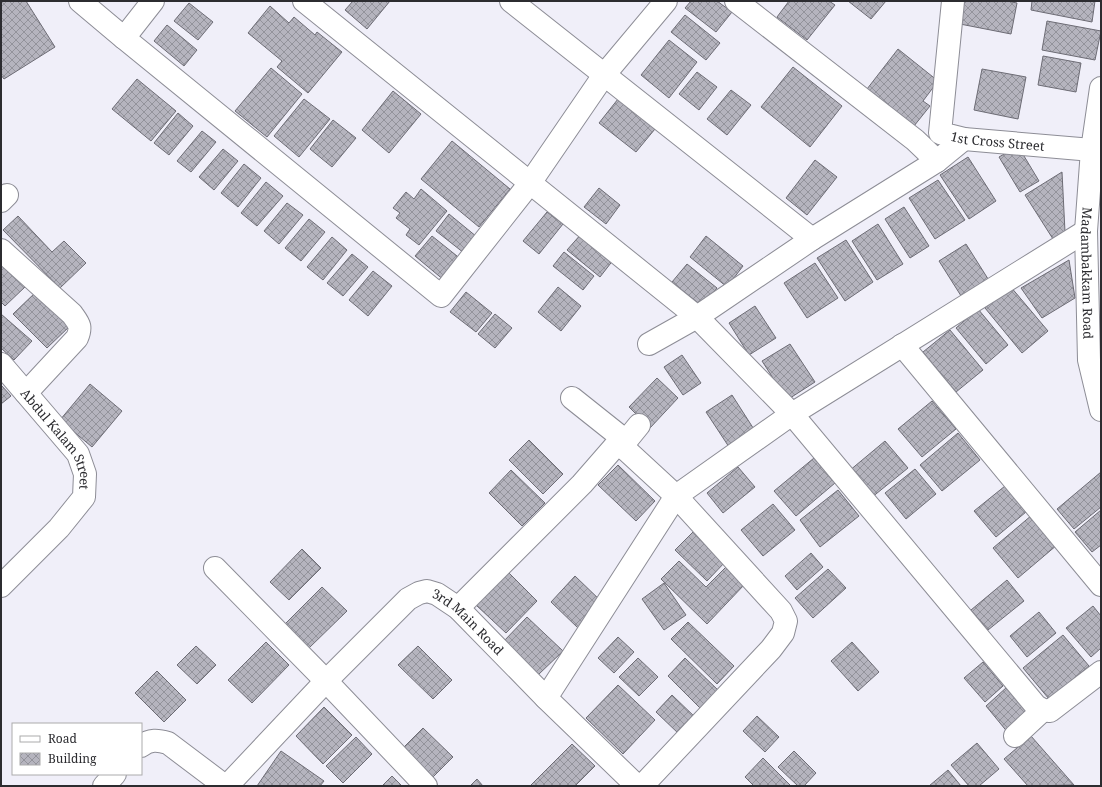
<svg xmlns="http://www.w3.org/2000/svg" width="1102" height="787" font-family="'Noto Serif',serif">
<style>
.building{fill:url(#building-cross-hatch);stroke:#6d6c75}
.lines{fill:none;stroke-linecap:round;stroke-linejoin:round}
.minor-casing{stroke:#8d8d96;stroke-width:24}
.minor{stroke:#fff;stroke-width:22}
.labels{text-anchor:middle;stroke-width:3.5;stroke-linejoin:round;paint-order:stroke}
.street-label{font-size:13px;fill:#2c2c30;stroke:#fff}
</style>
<defs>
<pattern id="building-cross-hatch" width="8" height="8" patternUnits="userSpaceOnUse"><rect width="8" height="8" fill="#b5b4be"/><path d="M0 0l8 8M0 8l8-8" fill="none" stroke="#93939b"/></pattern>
</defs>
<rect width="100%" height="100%" fill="#f0eff9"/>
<!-- building -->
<g class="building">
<polygon points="1,1 26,1 55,47 4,79 1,75"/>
<polygon points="353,1 390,1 367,29 345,10"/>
<polygon points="691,1 717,1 732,12 716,32 685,8"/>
<polygon points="789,1 829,1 835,5 807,40 777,17"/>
<polygon points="848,1 886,1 871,19"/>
<polygon points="964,1 1007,1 1017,3 1011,34 960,24"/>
<polygon points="1032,1 1095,1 1092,22 1031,10"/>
<polygon points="189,3 213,22 198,40 174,21"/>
<polygon points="270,6 289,23 294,17 315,35 317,32 342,52 308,93 277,67 282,61 248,33"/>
<polygon points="685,15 720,43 706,60 671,32"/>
<polygon points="1047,21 1101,31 1095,60 1042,50"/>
<polygon points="167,25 197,50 184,66 154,41"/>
<polygon points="669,40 697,62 669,98 641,75"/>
<polygon points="898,49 938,81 923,101 930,106 914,126 867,89"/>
<polygon points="1043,56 1081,63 1076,92 1038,85"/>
<polygon points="793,67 842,106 810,147 761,107"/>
<polygon points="271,68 302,94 267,137 235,111"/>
<polygon points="982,69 1026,77 1018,119 974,110"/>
<polygon points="697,72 717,87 699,110 679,94"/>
<polygon points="137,79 176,111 151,141 112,109"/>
<polygon points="731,90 751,105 727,135 707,119"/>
<polygon points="393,91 421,114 389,153 362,130"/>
<polygon points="304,99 330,119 299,157 274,136"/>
<polygon points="618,99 655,129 636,152 599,123"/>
<polygon points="178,113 193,126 169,155 154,143"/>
<polygon points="333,120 356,138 332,167 310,149"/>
<polygon points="202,131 216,142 191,172 177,161"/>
<polygon points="452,141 510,189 479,227 421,179"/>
<polygon points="1018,146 1039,181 1020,192 999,157"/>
<polygon points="223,149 238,161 214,190 199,177"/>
<polygon points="968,157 996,201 969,219 940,175"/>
<polygon points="815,160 837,177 807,215 786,198"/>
<polygon points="244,164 261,178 238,207 221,193"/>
<polygon points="1062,172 1065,232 1053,239 1025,195"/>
<polygon points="938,180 965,220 935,239 909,198"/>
<polygon points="266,182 283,196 257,226 241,213"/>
<polygon points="599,188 620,205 606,224 584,207"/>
<polygon points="421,189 447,211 419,245 406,235 410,229 396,218 400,213 393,208 406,192 414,199"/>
<polygon points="287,203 303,215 279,244 264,231"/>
<polygon points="904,207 929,246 910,258 885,219"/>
<polygon points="547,212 563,224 539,254 523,241"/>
<polygon points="449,214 477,237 464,253 436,231"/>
<polygon points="18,216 52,252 64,241 86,263 60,288 3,230"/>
<polygon points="309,219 325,232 301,261 285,248"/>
<polygon points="878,224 903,264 877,280 852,241"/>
<polygon points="582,233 614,259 600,277 567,250"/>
<polygon points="432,236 462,260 445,281 415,256"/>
<polygon points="706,236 743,266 727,287 690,257"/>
<polygon points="332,237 347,250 323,280 307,267"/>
<polygon points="846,240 873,282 845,301 817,258"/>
<polygon points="966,244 990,282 963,299 939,261"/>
<polygon points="564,252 594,276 583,290 553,266"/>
<polygon points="352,254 368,267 343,296 327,283"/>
<polygon points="1,260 26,286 5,306 1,302"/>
<polygon points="1069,260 1075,298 1042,318 1021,288"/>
<polygon points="815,263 838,298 807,318 784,283"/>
<polygon points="687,264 717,288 702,306 672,282"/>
<polygon points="373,271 392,286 368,316 349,300"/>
<polygon points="1010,286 1048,331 1022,353 985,308"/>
<polygon points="558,287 581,306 561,331 538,312"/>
<polygon points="37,291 71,325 47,348 13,314"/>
<polygon points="466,292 492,313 476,332 450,312"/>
<polygon points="755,306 776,338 749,355 729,323"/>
<polygon points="978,309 1008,345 986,364 956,328"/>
<polygon points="1,314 32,341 14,360 1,348"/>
<polygon points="495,314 512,328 495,348 478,334"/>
<polygon points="950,330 983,370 956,392 923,352"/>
<polygon points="790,344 815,382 787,400 762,361"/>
<polygon points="682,355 701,383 683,395 664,367"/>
<polygon points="657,378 678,398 650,428 629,407"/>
<polygon points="90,384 122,411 92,447 60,420"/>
<polygon points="1,385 11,396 1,404"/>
<polygon points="732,395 757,434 731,450 706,412"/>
<polygon points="932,401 956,429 922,457 898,429"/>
<polygon points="958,433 980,460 942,491 920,465"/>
<polygon points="529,440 563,474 543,494 509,460"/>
<polygon points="885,441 908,468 871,498 849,471"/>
<polygon points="814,458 835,483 796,516 774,491"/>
<polygon points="618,465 655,501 636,521 598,485"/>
<polygon points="738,467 755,487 723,513 707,493"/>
<polygon points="915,469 936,494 906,519 885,493"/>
<polygon points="511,470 545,503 522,526 489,493"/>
<polygon points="1101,472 1101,507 1074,529 1057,509"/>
<polygon points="1005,486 1026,512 996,537 974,511"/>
<polygon points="838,490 859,516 820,547 800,520"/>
<polygon points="773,504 795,530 763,556 741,530"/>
<polygon points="1101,510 1101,545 1092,552 1075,532"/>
<polygon points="1032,515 1057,545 1018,578 993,548"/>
<polygon points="694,531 726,561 707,581 675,550"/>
<polygon points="302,549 321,568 289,600 270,582"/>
<polygon points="811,553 823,567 797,590 785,576"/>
<polygon points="679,561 706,587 727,566 745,584 707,624 661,579"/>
<polygon points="828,569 846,588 813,618 795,598"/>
<polygon points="508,572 537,601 506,633 476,605"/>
<polygon points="575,576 603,603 578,628 551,602"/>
<polygon points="1007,580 1024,601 988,630 971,610"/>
<polygon points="664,583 686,615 664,630 642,599"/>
<polygon points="322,587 347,611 309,648 285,624"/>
<polygon points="1093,606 1101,616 1101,648 1091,657 1066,628"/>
<polygon points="1039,612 1056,633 1027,657 1010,636"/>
<polygon points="527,617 563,651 538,675 503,642"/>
<polygon points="688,622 734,666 717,684 671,639"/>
<polygon points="1063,635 1089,666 1049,699 1023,668"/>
<polygon points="618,637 634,652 614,673 598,658"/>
<polygon points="266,642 289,665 252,703 228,680"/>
<polygon points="852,642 879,672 858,691 831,661"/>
<polygon points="196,646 216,665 197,684 177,665"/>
<polygon points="418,646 452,680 433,699 398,665"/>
<polygon points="638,658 658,677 639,696 619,677"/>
<polygon points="685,658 720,692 702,710 668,676"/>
<polygon points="983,662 1003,686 985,702 964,678"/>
<polygon points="157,671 186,700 164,722 135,693"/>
<polygon points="618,685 655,720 623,754 586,718"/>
<polygon points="1007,687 1031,715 1009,734 986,706"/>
<polygon points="672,695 696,718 680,735 656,712"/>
<polygon points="324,707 352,735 323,764 296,736"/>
<polygon points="757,716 779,737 765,752 743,731"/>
<polygon points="423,728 453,757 431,779 402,749"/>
<polygon points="1031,736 1074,785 1028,786 1004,759"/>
<polygon points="356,737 372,754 343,783 326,766"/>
<polygon points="977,743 999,769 979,786 969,786 951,765"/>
<polygon points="572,744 595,766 575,786 530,786"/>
<polygon points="281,751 324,781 320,786 257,786"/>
<polygon points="794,751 816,773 804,786 798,786 778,767"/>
<polygon points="763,758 791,786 754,786 745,777"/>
<polygon points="948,770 961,786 929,786"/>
<polygon points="392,776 402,786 382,786"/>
<polygon points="477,779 483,786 470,786"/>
</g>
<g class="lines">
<!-- minor casing -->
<g class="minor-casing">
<g id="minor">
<polyline points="80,1 124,38"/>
<polyline points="153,1 124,38 441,296 530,183 604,75 666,1"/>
<polyline points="304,1 697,317 812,239 937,161 964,139"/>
<polyline points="511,1 812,239"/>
<polyline points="736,1 915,140 937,161"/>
<path id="s1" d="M953 1 940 133 964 139 1092 150"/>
<path id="s2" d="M1101 88 1092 150 1086 231 1089 360 1101 410"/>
<polyline points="1,201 7,195"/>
<path d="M1 250 72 314C79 324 82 326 77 338L26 393"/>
<polyline points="649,344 697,317 792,414 1036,706 1043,710 1050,711 1101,672"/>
<polyline points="902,345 1101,585"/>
<path id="s3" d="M1 364 78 454 85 474 84 497 59 528 1 586"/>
<polyline points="572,398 626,441"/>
<polyline points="625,449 626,441 639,425"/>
<polyline points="215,568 326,681 426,786"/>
<polyline points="458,608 582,484 616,445 625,449 676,496 781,611 786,621 783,633 771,649 642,786"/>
<polyline points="546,698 676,496 792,414 1086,231"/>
<polyline points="1015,736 1043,710"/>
<path d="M141 746C150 739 158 740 168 743L225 786"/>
<polyline points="104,786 115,774"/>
<path id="s4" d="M227 786 326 681 408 599 419 593 427 591 437 594 458 608 546 698 637 786"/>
</g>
</g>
<!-- minor -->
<use href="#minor" class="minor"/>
</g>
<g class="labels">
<!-- street labels -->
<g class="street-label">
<text dy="5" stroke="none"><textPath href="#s1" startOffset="191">1st Cross Street</textPath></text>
<text dy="5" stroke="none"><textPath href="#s2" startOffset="186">Madambakkam Road</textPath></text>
<text dy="5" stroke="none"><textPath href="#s3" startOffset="95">Abdul Kalam Street</textPath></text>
<text dy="5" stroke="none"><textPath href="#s4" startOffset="333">3rd Main Road</textPath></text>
</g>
</g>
<!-- border -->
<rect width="1102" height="787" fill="none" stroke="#2c2c30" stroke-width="4"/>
<!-- legend -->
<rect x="12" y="723" width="130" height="52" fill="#ffffff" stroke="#ababac"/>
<rect x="20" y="736" width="20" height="6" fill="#ffffff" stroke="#ababac"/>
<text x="48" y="743" font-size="12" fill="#2c2c30">Road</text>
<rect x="20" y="753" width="20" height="12" fill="url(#building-cross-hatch)" stroke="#ababac"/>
<text x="48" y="763" font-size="12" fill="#2c2c30">Building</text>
</svg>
